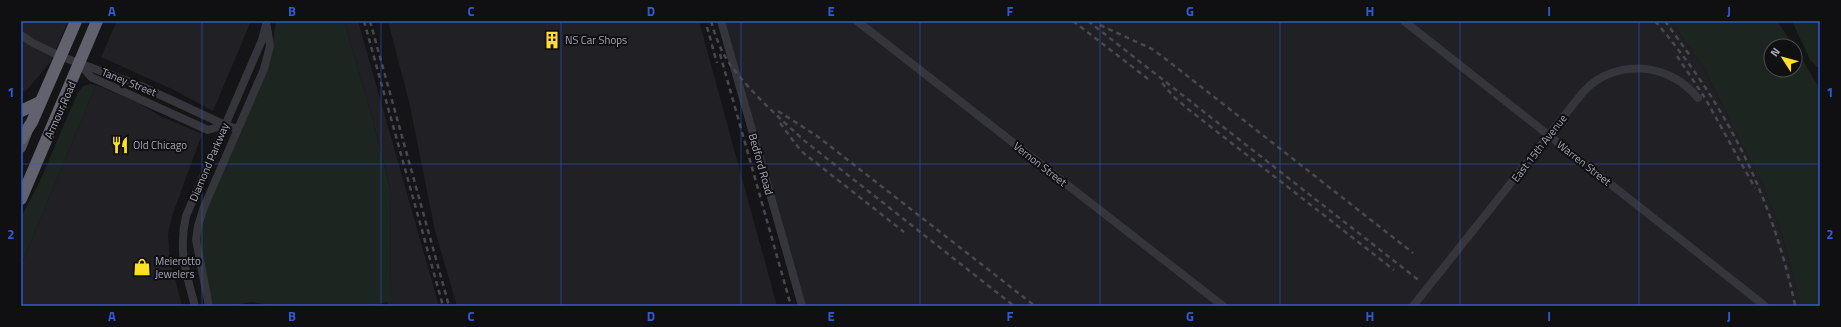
<svg xmlns="http://www.w3.org/2000/svg" width="1841" height="327" font-family="'Titillium Web',sans-serif">
<style>
.built{fill:#212024}
.green{fill:#1c251f}
.lines{fill:none;stroke-linecap:round;stroke-linejoin:round}
.minor{stroke:#35353c;stroke-width:8}
.major{stroke:#51515b;stroke-width:10}
.highway{stroke:#61626e;stroke-width:12}
.rail{stroke:#484851;stroke-width:2.5;stroke-dasharray:5 4;stroke-linecap:butt}
.grid{fill:none;stroke:#315bd3;stroke-width:1;stroke-opacity:0.55}
.labels{text-anchor:middle;stroke-width:4;stroke-linejoin:round;paint-order:stroke}
.poi-label{font-size:11px;fill:#a5a7b8;stroke:#101012;text-anchor:start}
.street-label{font-size:11px;fill:#a5a7b8;stroke:#101012}
.neatline{fill:none;stroke:#315bd3;stroke-width:1.5}
.grid-label{font-size:13px;text-anchor:middle;font-weight:bold;fill:#315bd3}
</style>
<rect width="100%" height="100%" fill="#151417"/>
<!-- built -->
<g class="built">
<polygon points="21,21 68,21 51,61 27,90 21,92"/>
<polygon points="117,21 251,21 213,111 174,90 101,57"/>
<polygon points="344,21 358,21 439,306 391,306 390,188 372,117"/>
<polygon points="388,21 699,21 777,306 457,306 435,231 410,106"/>
<polygon points="719,21 1671,21 1703,67 1762,184 1779,226 1793,275 1799,306 801,306"/>
<polygon points="96,85 139,103 160,116 202,134 172,216 168,234 170,260 182,306 21,306 21,265"/>
</g>
<!-- green -->
<g class="green">
<polygon points="276,21 344,21 372,117 390,188 391,306 389,306 387,302 368,306 274,306 251,302 231,306 213,305 198,250 199,228 271,53"/>
<polygon points="1671,21 1777,21 1794,46 1771,46 1771,70 1795,70 1795,47 1820,89 1820,306 1799,306 1793,275 1779,226 1762,184 1703,67"/>
<polygon points="1792,21 1820,21 1820,67 1817,67 1810,60"/>
<polygon points="90,84 96,85 21,265 21,217 39,183 78,92 83,86"/>
</g>
<g class="lines">
<!-- minor -->
<g class="minor">
<polyline points="721,21 802,306"/>
<polyline points="857,21 1223,306"/>
<polyline points="1404,21 1765,306"/>
<polyline points="21,35 33,43 60,56 141,86 225,125 238,129"/>
<polyline points="80,64 91,77 208,130 225,125"/>
<path d="M195 306C186 273 178 250 186 216L262 40 267 21"/>
<polyline points="209,306 196,240 198,226 204,207 264,69 270,46 267,27"/>
<path d="M1413 306 1584 91C1616 58 1669 62 1698 98"/>
</g>
<!-- major -->
<polyline class="major" points="21,148 27,133"/>
<!-- highway -->
<g class="highway">
<polyline points="21,111 40,102"/>
<polyline points="21,139 32,122 76,21"/>
<polyline points="21,199 97,21"/>
</g>
<!-- rail -->
<g class="rail">
<polyline points="364,21 443,306"/>
<polyline points="370,21 449,306"/>
<path d="M711 21C714 32 718 43 723 53 738 81 781 120 806 142L1014 306"/>
<polyline points="1073,21 1148,79"/>
<polyline points="1088,21 1421,282"/>
<path d="M1655 21C1727 105 1772 197 1795 305"/>
<polyline points="1665,21 1691,57"/>
<polyline points="1100,25 1152,49 1167,60 1413,253"/>
<polyline points="707,27 717,63"/>
<polyline points="720,54 791,306"/>
<polyline points="1677,56 1705,98 1755,188"/>
<polyline points="1162,83 1174,97 1188,109 1394,270"/>
<polyline points="778,111 817,136 1035,306"/>
<polyline points="780,123 801,151 904,232"/>
</g>
</g>
<!-- grid -->
<path class="grid" d="M202 21V306M381 21V306M561 21V306M741 21V306M920 21V306M1100 21V306M1280 21V306M1460 21V306M1639 21V306M21 164H1820"/>
<!-- icons -->
<defs>
<g id="building-bare" transform="scale(1.38)"><path d="M-4-6H4V6H1V3H-1V6H-4ZM-2.5-4.3h1.7v1.8h-1.7ZM.8-4.3h1.7v1.8H.8ZM-2.5-1h1.7V.8h-1.7ZM.8-1h1.7V.8H.8Z" fill="#ffde24" stroke="#101012" stroke-width="2.5" paint-order="stroke"/></g>
<g id="restaurant-bare" transform="scale(1.38)"><path d="M-5-6h1v4h1v-4h1v4h1v-4h1v5L-1.5 .5V6h-2V.5L-5-1ZM5-6V6H3V1.5H1.5Q1.5-4 5-6Z" fill="#ffde24" stroke="#101012" stroke-width="2.5" paint-order="stroke"/></g>
<g id="shop-bare" transform="scale(1.38)"><path d="M-5-2.5h2.3a2.7 3.5 0 0 1 5.4 0H5L5.5 6h-11ZM-1.5-2.5h3a1.5 2.3 0 0 0-3 0Z" fill="#ffde24" stroke="#101012" stroke-width="2.5" paint-order="stroke"/></g>
</defs>
<g fill-rule="evenodd">
<use href="#building-bare" x="552" y="40"/>
<use href="#restaurant-bare" x="120" y="145"/>
<use href="#shop-bare" x="142" y="267"/>
</g>
<g class="labels">
<!-- poi labels -->
<g class="poi-label">
<text x="565" y="44">NS Car Shops</text>
<text x="133" y="149">Old Chicago</text>
<text x="155" y="265">Meierotto<tspan x="155" dy="13">Jewelers</tspan></text>
</g>
<!-- street labels -->
<g class="street-label">
<text transform="translate(129 82) rotate(22)" y="4">Taney Street</text>
<text transform="translate(60 110) rotate(-66)" y="4">Armour Road</text>
<text transform="translate(1539 148) rotate(-52)" y="4">East 15th Avenue</text>
<text transform="translate(209 162) rotate(-67)" y="4">Diamond Parkway</text>
<text transform="translate(1584 163) rotate(38)" y="4">Warren Street</text>
<text transform="translate(761 164) rotate(74)" y="4">Bedford Road</text>
<text transform="translate(1040 164) rotate(38)" y="4">Vernon Street</text>
</g>
</g>
<!-- border -->
<rect width="1841" height="327" fill="none" stroke="#101012" stroke-width="44"/>
<!-- north arrow -->
<g transform="translate(1783 58) rotate(306)"><circle r="19" fill="#101012" stroke="#4c4c54"/>
<path d="M0-3L7 15L0 10L-7 15Z" fill="#ffde24"/>
<text y="-6" font-size="11" font-weight="bold" text-anchor="middle" fill="#a5a7b8">N</text>
</g>
<rect x="22" y="22" width="1797" height="283" class="neatline"/>
<g class="grid-label">
<text x="112" y="16">A</text>
<text x="292" y="16">B</text>
<text x="471" y="16">C</text>
<text x="651" y="16">D</text>
<text x="831" y="16">E</text>
<text x="1010" y="16">F</text>
<text x="1190" y="16">G</text>
<text x="1370" y="16">H</text>
<text x="1549" y="16">I</text>
<text x="1729" y="16">J</text>
<text x="11" y="97">1</text>
<text x="1830" y="97">1</text>
<text x="11" y="239">2</text>
<text x="1830" y="239">2</text>
<text x="112" y="321">A</text>
<text x="292" y="321">B</text>
<text x="471" y="321">C</text>
<text x="651" y="321">D</text>
<text x="831" y="321">E</text>
<text x="1010" y="321">F</text>
<text x="1190" y="321">G</text>
<text x="1370" y="321">H</text>
<text x="1549" y="321">I</text>
<text x="1729" y="321">J</text>
</g>
</svg>
